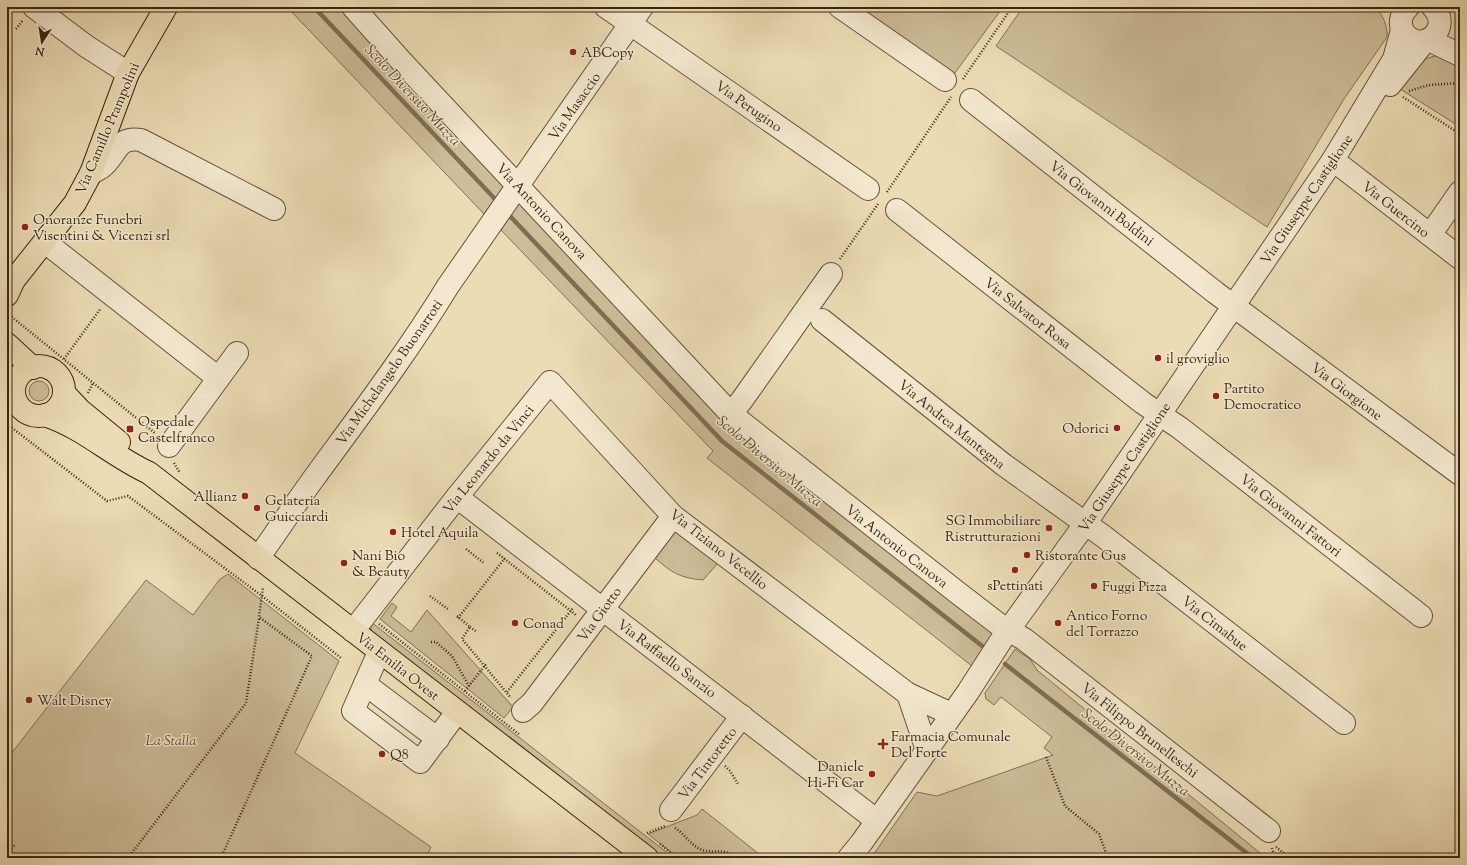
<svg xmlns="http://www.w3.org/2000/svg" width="1467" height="865" font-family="'Sorts Mill Goudy',serif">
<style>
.green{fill:#cdbd99;stroke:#827156}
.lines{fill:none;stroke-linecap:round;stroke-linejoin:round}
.stream{stroke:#7f6e53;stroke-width:4.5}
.minor-casing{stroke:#65533b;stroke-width:24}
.major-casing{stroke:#382512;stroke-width:24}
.path{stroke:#382512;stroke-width:2.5;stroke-dasharray:1 2;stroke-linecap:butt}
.minor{stroke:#f3e8cf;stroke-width:22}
.major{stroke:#ecdcb5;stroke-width:22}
.poi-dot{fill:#8f2418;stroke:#f3e8cf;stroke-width:1.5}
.labels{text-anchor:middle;stroke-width:3;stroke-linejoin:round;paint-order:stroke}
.poi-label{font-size:14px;fill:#382512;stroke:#f3e8cf;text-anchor:start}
.street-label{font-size:14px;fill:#382512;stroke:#f3e8cf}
.park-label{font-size:14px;font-style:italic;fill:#5d4b34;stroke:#f3e8cf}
.water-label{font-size:15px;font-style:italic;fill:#5c4932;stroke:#f3e8cf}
</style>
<rect width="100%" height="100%" fill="#ecdcb5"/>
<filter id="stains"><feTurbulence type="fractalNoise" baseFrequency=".005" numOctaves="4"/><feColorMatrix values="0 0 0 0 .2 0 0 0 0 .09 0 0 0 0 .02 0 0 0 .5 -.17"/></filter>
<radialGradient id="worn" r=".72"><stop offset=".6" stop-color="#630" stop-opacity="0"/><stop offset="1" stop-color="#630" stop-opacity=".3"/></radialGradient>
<!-- green -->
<g class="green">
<polygon points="287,7 346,7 507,182 484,214"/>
<polygon points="851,7 1003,7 952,77"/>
<path d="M1023 7H1376C1383 16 1388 26 1387 37L1344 99 1267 227 996 46Z"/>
<path d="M1440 55 1460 59V127L1397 87C1411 69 1416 59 1440 55Z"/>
<polygon points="522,198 705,393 996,634 972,666 707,458 713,451 501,230"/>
<circle cx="39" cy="391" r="10"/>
<path d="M676 530 718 563 703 580C680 578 672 573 655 558Z"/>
<polygon points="228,574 339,661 295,753 431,847 426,858 7,858 7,759 146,580 193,615 220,579"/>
<polygon points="392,603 397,607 391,616 411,632 427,610 513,707 504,718 380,619"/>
<polygon points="371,622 674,858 661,858 373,635 371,629"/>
<polygon points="1015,649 1030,659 1037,670 1266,858 871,858 917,792 937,796 1053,755 1044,748 1052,737 1001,697 994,705 986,699 985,693"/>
<polygon points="702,809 764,858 678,858 648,834 697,815"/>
</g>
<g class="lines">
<!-- stream -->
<g class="stream">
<polyline points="314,7 495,199"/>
<polyline points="510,216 722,441 986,649"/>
<polyline points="1005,664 1253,858"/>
<polyline points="165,858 166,855 175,858"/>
</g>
<!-- minor casing -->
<g class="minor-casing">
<g id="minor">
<polyline points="34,7 86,46 128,73"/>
<polyline points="353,7 403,63 731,414 958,593 1001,626 1024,639 1269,831"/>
<polyline points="606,7 868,189"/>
<polyline points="840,7 945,80"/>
<path d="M1408 7C1394 21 1402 39 1420 42 1439 39 1446 20 1433 7"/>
<polyline points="1429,40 1460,55"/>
<polyline points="1390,85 1425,41"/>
<polyline points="971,100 1216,293 1460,474"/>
<polyline points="1333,160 1460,258"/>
<path d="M91 173C95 171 99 169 102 167 117 155 116 136 141 140L274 209"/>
<polyline points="897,210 1143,403 1180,428 1421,616"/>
<polyline points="1430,235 1460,192"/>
<polyline points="45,242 218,378"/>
<polyline points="822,320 1004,465 1103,536 1344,723"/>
<polyline points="731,414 742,400 831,274"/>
<polyline points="169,446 237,353"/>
<polyline points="457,497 876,820"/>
<path d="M258 558C277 532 295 504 314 478 360 415 407 353 448 286L642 7"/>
<polyline points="353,631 457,497 550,382 673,516 908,694 951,714"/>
<polyline points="379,652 353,711 420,762 457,712"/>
<polyline points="365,684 438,739"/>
<polyline points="908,694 927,750"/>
<polyline points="523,711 532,703 673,516"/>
<polyline points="671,810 742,716"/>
<polyline points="849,858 862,842 968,692 1002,639 1085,524 1333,160 1394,59 1402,30"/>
</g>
</g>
<!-- major casing -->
<g class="major-casing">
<g id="major">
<polyline points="7,295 14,280 75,203 91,173 128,73 166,7"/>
<polyline points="7,344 33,368"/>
<circle cx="39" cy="391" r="25"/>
<polyline points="64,393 80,410 119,442"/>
<path d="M45 415C84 428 112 456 149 473L647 858"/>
</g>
</g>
<!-- path -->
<g class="path">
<polyline points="1381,7 1385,12"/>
<polyline points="16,29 23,20"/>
<polyline points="963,79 1012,7"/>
<polyline points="1409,91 1429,85 1460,83"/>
<polyline points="1403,97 1460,134"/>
<polyline points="887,192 951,97"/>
<polyline points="840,259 878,204"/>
<polyline points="7,313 156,434"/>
<polyline points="64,359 101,308"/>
<polyline points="88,393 93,383"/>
<polyline points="7,424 107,501 128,496 262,596 341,658"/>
<polyline points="174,463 180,473"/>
<polyline points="466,549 484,563"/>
<polyline points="497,553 576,615"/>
<polyline points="430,596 448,609"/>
<polyline points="457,616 470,627 462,639 511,698"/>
<polyline points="458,618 505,558"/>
<polyline points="379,624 520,735"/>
<polyline points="470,627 477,632"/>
<polyline points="431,642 436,642 452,656 469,686"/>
<polyline points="465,691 486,664"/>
<polyline points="507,692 573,608"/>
<polyline points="1046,757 1065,806 1099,834 1108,858"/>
<polyline points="725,766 730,771 738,784"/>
<path d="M675 828C685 834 691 846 702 850 714 854 726 847 735 858"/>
<polyline points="647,833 665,826"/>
<polyline points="660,844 678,858"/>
<polyline points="1276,847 1290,858"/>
<polyline points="1272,848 1274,855 1278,858"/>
<polyline points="7,852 16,844"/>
<polyline points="128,858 246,703 259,618"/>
<polyline points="221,858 312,656 259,617 263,587"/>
</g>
<!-- minor -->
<use href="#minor" class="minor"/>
<!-- major -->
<use href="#major" class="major"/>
</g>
<!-- markers -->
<g class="poi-dot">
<circle cx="573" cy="52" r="4"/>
<circle cx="25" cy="227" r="4"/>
<circle cx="1158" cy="358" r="4"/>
<circle cx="1216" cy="396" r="4"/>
<circle cx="1117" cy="428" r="4"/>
<rect x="126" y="425" width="8" height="8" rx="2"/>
<circle cx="245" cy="496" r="4"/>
<circle cx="257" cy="508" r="4"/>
<circle cx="1049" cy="528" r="4"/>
<circle cx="393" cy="532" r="4"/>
<circle cx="1027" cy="555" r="4"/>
<circle cx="344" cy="563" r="4"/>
<circle cx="1015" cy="570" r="4"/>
<circle cx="1094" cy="586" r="4"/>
<circle cx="515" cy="623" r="4"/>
<circle cx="1058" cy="623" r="4"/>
<circle cx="29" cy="700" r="4"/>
<path d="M881 738h4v4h4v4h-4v4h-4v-4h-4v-4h4z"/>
<circle cx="382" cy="754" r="4"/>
<circle cx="872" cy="774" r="4"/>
</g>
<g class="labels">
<!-- poi labels -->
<g class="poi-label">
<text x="581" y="57">ABCopy</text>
<text x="33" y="224">Onoranze Funebri<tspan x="33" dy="16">Visentini &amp; Vicenzi srl</tspan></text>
<text x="1166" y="363">il groviglio</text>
<text x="1224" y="393">Partito<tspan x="1224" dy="16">Democratico</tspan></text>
<text x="138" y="426">Ospedale<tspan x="138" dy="16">Castelfranco</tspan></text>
<text x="1109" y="433" text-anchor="end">Odorici</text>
<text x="237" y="501" text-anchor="end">Allianz</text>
<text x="265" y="505">Gelateria<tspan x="265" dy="16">Guicciardi</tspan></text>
<text x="1041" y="525" text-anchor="end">SG Immobiliare<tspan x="1041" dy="16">Ristrutturazioni</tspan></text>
<text x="401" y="537">Hotel Aquila</text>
<text x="352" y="560">Naní Bio<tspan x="352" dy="16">&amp; Beauty</tspan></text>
<text x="1035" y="560">Ristorante Gus</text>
<text x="1015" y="590" text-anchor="middle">sPettinati</text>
<text x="1102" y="591">Fuggi Pizza</text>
<text x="1066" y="620">Antico Forno<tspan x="1066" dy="16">del Torrazzo</tspan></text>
<text x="523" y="628">Conad</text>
<text x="37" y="705">Walt Disney</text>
<text x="891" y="741">Farmacia Comunale<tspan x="891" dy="16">Del Forte</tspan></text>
<text x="390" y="759">Q8</text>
<text x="864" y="771" text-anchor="end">Daniele<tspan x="864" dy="16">Hi-Fi Car</tspan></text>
</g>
<!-- street labels -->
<g class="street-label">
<text transform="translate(574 106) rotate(-55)" y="5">Via Masaccio</text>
<text transform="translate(749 106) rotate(35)" y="5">Via Perugino</text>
<text transform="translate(107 128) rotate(-67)" y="5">Via Camillo Prampolini</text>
<text transform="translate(1306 199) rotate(-56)" y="5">Via Giuseppe Castiglione</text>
<text transform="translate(1102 203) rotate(38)" y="5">Via Giovanni Boldini</text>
<text transform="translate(1396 209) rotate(38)" y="5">Via Guercino</text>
<text transform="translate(542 211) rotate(47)" y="5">Via Antonio Canova</text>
<text transform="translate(1028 313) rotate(38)" y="5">Via Salvator Rosa</text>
<text transform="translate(389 372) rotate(-55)" y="5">Via Michelangelo Buonarroti</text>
<text transform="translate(1347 391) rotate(37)" y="5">Via Giorgione</text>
<text transform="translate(952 424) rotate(39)" y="5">Via Andrea Mantegna</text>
<text transform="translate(488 459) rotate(-51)" y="5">Via Leonardo da Vinci</text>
<text transform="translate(1124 467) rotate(-56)" y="5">Via Giuseppe Castiglione</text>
<text transform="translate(1291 515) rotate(38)" y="5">Via Giovanni Fattori</text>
<text transform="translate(897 546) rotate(38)" y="5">Via Antonio Canova</text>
<text transform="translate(719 549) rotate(38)" y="5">Via Tiziano Vecellio</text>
<text transform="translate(599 614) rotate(-54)" y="5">Via Giotto</text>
<text transform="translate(1215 623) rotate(38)" y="5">Via Cimabue</text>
<text transform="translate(667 658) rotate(37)" y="5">Via Raffaello Sanzio</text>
<text transform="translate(398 666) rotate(38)" y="5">Via Emilia Ovest</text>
<text transform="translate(1140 730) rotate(38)" y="5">Via Filippo Brunelleschi</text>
<text transform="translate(707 763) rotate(-53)" y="5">Via Tintoretto</text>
</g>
<!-- park labels -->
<g class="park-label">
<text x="171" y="745">La Stalla</text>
</g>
<!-- water labels -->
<g class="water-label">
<text transform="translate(413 95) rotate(47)" y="5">Scolo Diversivo Muzza</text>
<text transform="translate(770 461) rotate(40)" y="5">Scolo Diversivo Muzza</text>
<text transform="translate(1136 752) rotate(38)" y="5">Scolo Diversivo Muzza</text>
</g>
</g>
<!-- margin -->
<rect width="1467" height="865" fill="none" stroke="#ecdcb5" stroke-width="24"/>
<rect x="8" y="8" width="1451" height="849" fill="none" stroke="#382512" stroke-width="2"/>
<rect x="12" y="12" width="1443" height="841" fill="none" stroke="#382512"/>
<!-- north arrow -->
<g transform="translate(42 42) rotate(192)" stroke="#f3e8cf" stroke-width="3" paint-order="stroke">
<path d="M0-3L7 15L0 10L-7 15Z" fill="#382512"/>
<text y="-6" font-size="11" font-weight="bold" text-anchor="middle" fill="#382512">N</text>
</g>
<rect width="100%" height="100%" filter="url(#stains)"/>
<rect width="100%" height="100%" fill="url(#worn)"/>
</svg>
